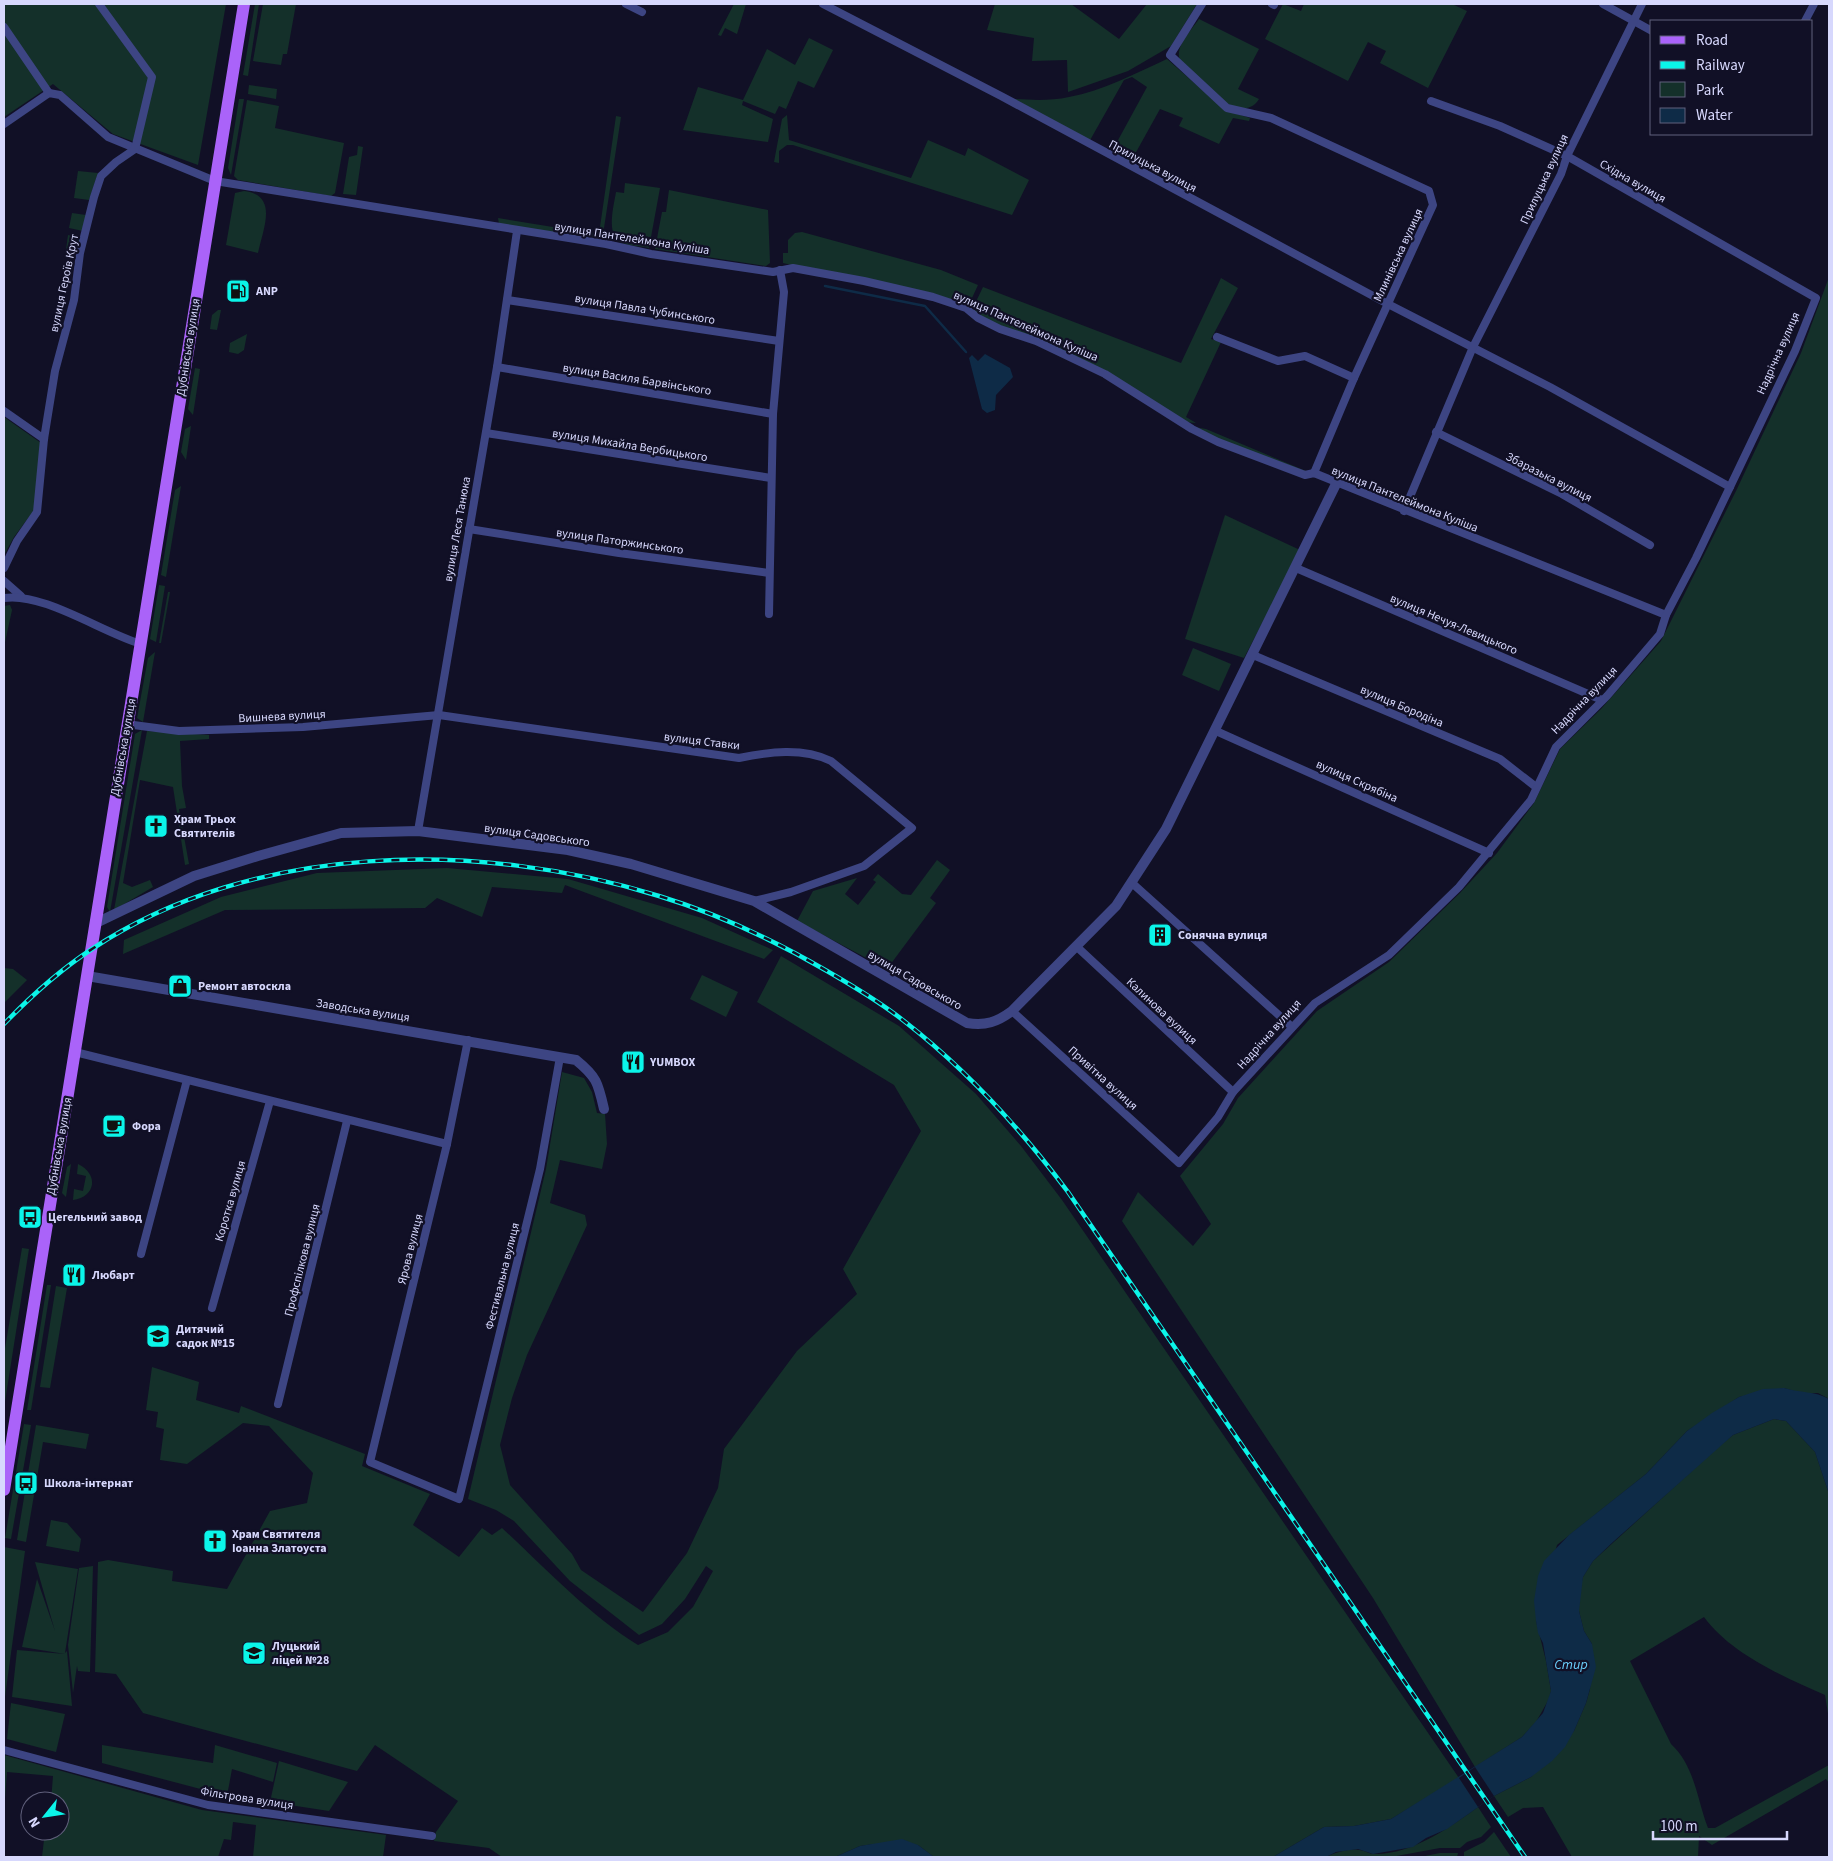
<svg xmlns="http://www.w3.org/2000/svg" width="1833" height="1861" font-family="'Source Sans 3',sans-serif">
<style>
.green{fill:#14302a}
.water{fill:#0e2b47}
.pier{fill:#111026}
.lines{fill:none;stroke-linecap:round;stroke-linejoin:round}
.stream{stroke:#0e2b47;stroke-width:2.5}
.minor{stroke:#3d4583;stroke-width:8}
.tertiary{stroke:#3d4583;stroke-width:10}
.primary{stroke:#aa63f9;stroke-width:12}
.rail-casing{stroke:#0bf5e9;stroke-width:4.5}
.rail{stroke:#111026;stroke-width:2.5;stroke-dasharray:8;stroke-linecap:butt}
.labels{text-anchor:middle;stroke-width:4.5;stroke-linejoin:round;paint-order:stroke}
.street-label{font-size:12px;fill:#d7d8fd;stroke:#111026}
.poi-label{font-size:12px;font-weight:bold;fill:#d7d8fd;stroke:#111026;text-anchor:start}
.water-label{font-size:14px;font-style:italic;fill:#69ccf9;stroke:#111026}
</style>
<rect width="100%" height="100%" fill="#111026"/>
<!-- green -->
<g class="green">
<polygon points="4,4 226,4 198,165 113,134 53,84 4,117"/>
<polygon points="255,4 259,4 248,76 243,75"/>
<polygon points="263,4 296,4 287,54 283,54 281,65 253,61"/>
<polygon points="734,4 746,4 737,34 725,28 721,36 718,35"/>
<polygon points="995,4 1071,4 1119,39 1147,4 1197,4 1171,46 1128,71 1068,92 1067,60 1032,61 1034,38 987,30"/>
<polygon points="1283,4 1301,11 1304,4 1452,4 1467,11 1428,88 1380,63 1386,51 1368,42 1348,81 1265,39"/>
<path d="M1199 19 1259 49 1238 89 1259 99C1253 110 1239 111 1228 105 1219 101 1191 71 1181 62 1173 48 1190 32 1199 19Z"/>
<polygon points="809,38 833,50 814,88 798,81 786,109 779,106 775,114 743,101 742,105 773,119 768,142 683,130 698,87 743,100 767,49 795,65"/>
<path d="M1167 59 1225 110 1250 118 1249 121 1233 118 1219 144 1179 126 1183 118 1160 109 1130 163 1111 153 1147 87 1132 77 1124 80 1089 142 1014 99C1032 100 1051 101 1069 97 1103 91 1136 73 1167 59Z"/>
<polygon points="249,85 277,89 276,99 248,94"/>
<polygon points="239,99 244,99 231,175 228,168"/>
<polygon points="247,100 279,106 275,128 344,143 335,193 331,196 238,180 234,176"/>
<polygon points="787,115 789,140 911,178 928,140 965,156 968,148 1029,180 1012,215 793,145 787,145 779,151 779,163 774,162 782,119"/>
<path d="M616 116 621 117 604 228C593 243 579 237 563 235L564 229 591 233 600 227Z"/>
<polygon points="358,146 363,147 356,195 343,194 349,157 357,155"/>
<polygon points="78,171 98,173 89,200 74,198"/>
<path d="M625 183 660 188 649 248C641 246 630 246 622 243 605 236 614 205 616 192L624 193Z"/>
<polygon points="669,190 768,210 770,263 766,266 655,249 662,212 666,212"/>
<path d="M244 191C279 195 263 229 258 253L226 245 235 193Z"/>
<polygon points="72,213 86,215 83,231 69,228"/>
<polygon points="498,218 559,228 557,234 499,224"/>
<polygon points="802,232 941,270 978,285 972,298 960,303 783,263 783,253 788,253 788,240 795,233"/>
<polygon points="68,235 81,238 76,251 66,250"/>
<polygon points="1829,277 1829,1399 1818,1393 1801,1393 1784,1388 1739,1397 1687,1431 1646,1474 1557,1545 1536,1621 1546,1661 1551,1691 1549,1699 1536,1722 1522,1737 1475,1767 1373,1598 1122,1221 1138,1192 1193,1246 1211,1224 1180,1176 1223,1124 1238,1098 1317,1011 1389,962 1460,893 1497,853 1534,803 1560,749 1601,709 1661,641 1736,491 1801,353"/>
<polygon points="1221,278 1238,288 1211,339 1221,342 1186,417 1196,423 1185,422 1106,372 1001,327 979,316 972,310 983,287 1181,363"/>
<polygon points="218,310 221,310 217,330 210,329 212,315"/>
<polygon points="247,334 244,350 238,354 229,352 230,343"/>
<polygon points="195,368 200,369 193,415 188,409"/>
<polygon points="4,417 41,443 34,510 14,537 4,555"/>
<polygon points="191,426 186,460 181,452 185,429"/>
<polygon points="1195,427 1206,429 1306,471 1305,473 1219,440"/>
<polygon points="181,486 166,577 161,575 175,490"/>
<polygon points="1225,515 1300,550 1244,658 1185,639"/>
<polygon points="159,585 165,586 156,642 150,639"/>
<polygon points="168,592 170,592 161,643 159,643"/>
<polygon points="10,605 12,610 4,647 4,606"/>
<polygon points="1193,648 1231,664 1219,691 1182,675"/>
<polygon points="155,652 143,722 137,718 148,658"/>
<polygon points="142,730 110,912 107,907 135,734"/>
<polygon points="147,731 209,735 209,739 180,741 182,786 186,808 179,809 189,864 185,865 173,787 140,780 123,883 132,887 150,880 153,887 114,910"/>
<polygon points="937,860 950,870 930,898 936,903 887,969 797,921 813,891 857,878 845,894 858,905 876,882 873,880 878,874 902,894 911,895"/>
<polygon points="447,868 568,879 702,918 773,950 764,959 565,885 562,893 492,887 482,917 437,898 425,908 225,910 123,954 124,940 221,897 317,873"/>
<path d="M781 956 899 1026 976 1094 1021 1146 1062 1200 1459 1778 1391 1819 1354 1826 1324 1827 1273 1857H934L918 1845 874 1844 860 1846 835 1857H502L489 1848 434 1841 436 1832 458 1801 375 1745 357 1771 143 1713 116 1674 95 1672 98 1562 108 1560 173 1571 172 1581 227 1589 270 1511 307 1503 313 1473 269 1426 243 1423 187 1464 160 1460 164 1429 156 1427 158 1412 146 1410 152 1367 199 1382 196 1400 239 1413 241 1406 365 1454 362 1466 430 1494 413 1525 459 1557 482 1528 492 1535 502 1528C543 1566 590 1616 638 1645L668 1632 693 1607 713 1571 706 1566 685 1599 662 1624 639 1635 570 1581 514 1521 496 1510 468 1499 546 1169 562 1072 584 1078 592 1092 597 1113 605 1114 607 1144 602 1169 560 1160 550 1203 585 1215 587 1225 527 1355 512 1398 500 1445 510 1485 572 1554 581 1570 643 1612 687 1553 718 1488 724 1449 797 1351 857 1294 843 1269 921 1131 894 1085 757 1002Z"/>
<polygon points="4,968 13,969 27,980 4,1003"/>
<polygon points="702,975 738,992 726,1017 690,999"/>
<polygon points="71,1164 66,1197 62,1193 67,1167"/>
<path d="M78 1164C99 1174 96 1197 73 1200L74 1189 83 1191 86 1176 77 1174Z"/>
<polygon points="22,1248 29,1249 4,1408 4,1354"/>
<polygon points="47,1285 51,1285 31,1410 27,1410"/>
<polygon points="56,1286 67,1288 50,1388 40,1387"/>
<path d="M1774 1419 1786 1421 1815 1452 1829 1494V1720L1825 1695C1784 1677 1731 1654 1704 1617L1630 1661 1671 1744C1695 1766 1697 1800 1708 1828H1715L1829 1765V1783L1826 1779 1712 1845 1699 1836 1698 1857H1572L1543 1807 1523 1808 1508 1817 1494 1796 1531 1777 1574 1731 1586 1703 1590 1689 1592 1644 1584 1631 1579 1611V1593L1583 1577 1593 1561 1717 1448 1733 1435Z"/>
<polygon points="24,1424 31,1425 11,1539 5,1538"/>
<polygon points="36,1425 89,1434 86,1449 43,1442 26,1542 17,1540"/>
<polygon points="51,1520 67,1523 81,1539 79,1552 46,1546"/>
<polygon points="4,1547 25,1551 4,1704"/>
<polygon points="35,1562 78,1569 65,1653 67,1651 72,1706 12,1697 17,1650 65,1654 22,1647 37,1579 55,1631"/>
<polygon points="93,1566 90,1672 78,1671 77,1666 73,1693 68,1645 79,1568"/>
<polygon points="11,1703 65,1714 56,1752 7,1739"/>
<polygon points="102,1745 213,1763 215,1745 277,1763 273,1782 232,1769 227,1796 102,1763"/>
<polygon points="4,1755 202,1810 386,1835 383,1857 253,1857 256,1825 233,1822 231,1840 224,1839 218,1857 42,1857 45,1831 60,1831 60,1801 51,1801 53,1776 7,1772 4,1812"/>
<polygon points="279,1761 348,1782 329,1811 270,1802"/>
<path d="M1478 1807 1491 1827 1481 1837 1467 1842 1460 1848H1440L1391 1857H1326C1335 1853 1348 1848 1359 1850 1364 1850 1369 1854 1374 1854 1411 1855 1449 1828 1478 1807Z"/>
<polygon points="1494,1832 1511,1857 1464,1857 1464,1852 1484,1842"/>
<polygon points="1440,1853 1458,1853 1457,1857 1420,1857"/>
</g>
<!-- water -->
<g class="water">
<polygon points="985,354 1010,368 1013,377 996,395 995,410 987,413 982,409 969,358 972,355 978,361"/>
<path d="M1784 1388C1800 1393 1815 1391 1829 1399V1494L1815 1452 1786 1421 1774 1419 1733 1435 1613 1542 1593 1561 1583 1577 1579 1611 1584 1631 1592 1644 1596 1667 1586 1703 1574 1731 1565 1747 1552 1761 1531 1777 1494 1796 1447 1829 1426 1838 1413 1847 1373 1854 1358 1849 1336 1852 1326 1857H1273L1324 1827 1354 1826 1391 1819 1522 1737 1543 1713 1551 1691 1543 1643 1538 1633 1536 1621 1534 1601 1538 1576 1544 1561 1569 1535 1646 1474 1687 1431 1712 1413 1739 1397 1763 1389Z"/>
<polygon points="902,1839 918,1845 934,1857 835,1857 860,1846"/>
</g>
<!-- pier -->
<polygon class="pier" points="1475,1767 1494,1796 1478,1807 1459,1778"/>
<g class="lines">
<!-- stream -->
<polyline class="stream" points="825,286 925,306 966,352"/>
<!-- minor -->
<g class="minor">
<polyline points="626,4 642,12"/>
<polyline points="823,4 1001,96 1388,304 1550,387 1730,487"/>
<polyline points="1202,4 1170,55 1227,108 1271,118 1429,191 1433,205 1354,378 1314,473"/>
<polyline points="1272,4 1274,5"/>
<polyline points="1603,4 1652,31"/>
<polyline points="1805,21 1814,4"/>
<polyline points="4,27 49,93"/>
<polyline points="4,124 49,93 60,95 108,137 215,181 606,244 651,254 773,272 793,268 864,281 933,297 966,308 978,318 1000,329 1036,341 1105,374 1192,429 1218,442 1305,475 1314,473 1666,615"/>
<polyline points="507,300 779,341"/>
<polyline points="1217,337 1278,361 1305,356 1354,378"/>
<polyline points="497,367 773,414"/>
<polyline points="4,411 44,439"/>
<polyline points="1436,432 1562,494 1650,545"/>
<polyline points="486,433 771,478"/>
<polyline points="1404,511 1473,347 1561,174 1567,156 1642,4"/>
<polyline points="469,529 619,553 769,573"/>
<polyline points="4,568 17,541 37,512 44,439 55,371 74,300 80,253 94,197 101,176 116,162 135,149 152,77 99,4"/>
<polyline points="1296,568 1602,700"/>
<polyline points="4,581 21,596"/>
<path d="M4 598C43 592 101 632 141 644"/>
<polyline points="769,614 773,414 784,292 780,270"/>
<polyline points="1253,655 1500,759 1536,787"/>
<path d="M126 724 179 731 303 727 439 715 739 758C769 752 802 747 831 761L912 828 864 866 791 892 754 901"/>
<polyline points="1216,731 1489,853"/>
<polyline points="418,831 497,367 517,231"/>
<polyline points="1132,883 1292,1027"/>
<polyline points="1076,946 1233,1092"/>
<polyline points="1012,1011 1179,1163 1218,1117 1233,1092 1315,1003 1389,955 1459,887 1531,800 1556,747 1607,696 1660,634 1666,615 1696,558 1795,351 1816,298 1567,156 1500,126 1431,101"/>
<polyline points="468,1040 447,1144 370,1462 459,1499 540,1169 560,1057"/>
<polyline points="75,1052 447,1144"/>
<polyline points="141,1254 187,1080"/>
<polyline points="212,1308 270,1101"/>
<polyline points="278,1404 347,1121"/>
<polyline points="4,1750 208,1805 432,1836"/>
</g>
<!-- tertiary -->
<g class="tertiary">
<path d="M96 923 194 876 258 856 341 833 418 831 568 850 631 864 754 901 967 1023C986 1026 997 1022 1012 1011L1116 906 1166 829 1336 484"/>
<path d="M87 976 576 1060C597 1077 598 1083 604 1109"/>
</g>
<!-- primary -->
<polyline class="primary" points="4,1490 244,4"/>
<!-- rail casing -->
<g class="rail-casing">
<path id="rail" d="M4 1024C30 997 60 970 92 949 254 842 479 840 659 896 718 914 774 940 827 971 853 986 880 1002 904 1021 967 1070 1020 1128 1068 1192L1525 1857"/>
</g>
<!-- rail -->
<use href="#rail" class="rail"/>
</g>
<!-- icons -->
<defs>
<g id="fuel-square" transform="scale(1.25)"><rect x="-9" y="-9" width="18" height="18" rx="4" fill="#0bf5e9" stroke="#111026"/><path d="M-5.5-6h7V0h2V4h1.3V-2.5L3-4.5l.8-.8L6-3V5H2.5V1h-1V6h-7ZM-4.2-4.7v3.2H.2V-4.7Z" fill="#111"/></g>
<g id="church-square" transform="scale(1.25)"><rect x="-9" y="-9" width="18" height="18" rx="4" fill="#0bf5e9" stroke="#111026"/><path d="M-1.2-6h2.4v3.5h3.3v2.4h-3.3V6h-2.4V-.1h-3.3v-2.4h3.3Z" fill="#111"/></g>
<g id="building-square" transform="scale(1.25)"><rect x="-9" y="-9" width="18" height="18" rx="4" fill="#0bf5e9" stroke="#111026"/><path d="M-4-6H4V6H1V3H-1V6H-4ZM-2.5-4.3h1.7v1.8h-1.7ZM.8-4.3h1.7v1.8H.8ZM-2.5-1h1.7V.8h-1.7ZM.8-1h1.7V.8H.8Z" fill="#111"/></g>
<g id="shop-square" transform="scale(1.25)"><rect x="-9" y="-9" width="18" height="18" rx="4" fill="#0bf5e9" stroke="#111026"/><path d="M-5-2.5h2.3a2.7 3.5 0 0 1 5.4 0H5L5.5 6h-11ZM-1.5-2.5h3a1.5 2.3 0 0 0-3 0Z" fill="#111"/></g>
<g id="restaurant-square" transform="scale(1.25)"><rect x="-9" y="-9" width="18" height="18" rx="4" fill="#0bf5e9" stroke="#111026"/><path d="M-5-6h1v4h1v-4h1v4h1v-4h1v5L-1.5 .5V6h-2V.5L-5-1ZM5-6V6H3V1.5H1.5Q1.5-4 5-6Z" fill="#111"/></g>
<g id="cafe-square" transform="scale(1.25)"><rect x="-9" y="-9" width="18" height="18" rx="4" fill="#0bf5e9" stroke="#111026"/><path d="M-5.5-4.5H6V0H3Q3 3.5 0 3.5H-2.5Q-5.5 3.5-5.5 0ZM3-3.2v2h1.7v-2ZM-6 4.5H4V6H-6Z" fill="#111"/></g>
<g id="bus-square" transform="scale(1.25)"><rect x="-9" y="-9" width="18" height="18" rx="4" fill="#0bf5e9" stroke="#111026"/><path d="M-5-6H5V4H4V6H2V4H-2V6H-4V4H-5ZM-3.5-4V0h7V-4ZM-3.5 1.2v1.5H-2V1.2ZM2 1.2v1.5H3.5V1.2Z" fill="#111"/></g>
<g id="school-square" transform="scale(1.25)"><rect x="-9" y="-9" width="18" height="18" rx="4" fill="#0bf5e9" stroke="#111026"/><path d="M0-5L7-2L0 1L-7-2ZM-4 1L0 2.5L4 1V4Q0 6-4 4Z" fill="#111"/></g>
</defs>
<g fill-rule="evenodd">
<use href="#fuel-square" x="238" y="291"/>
<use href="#church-square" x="156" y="826"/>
<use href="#building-square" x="1160" y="935"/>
<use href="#shop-square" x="180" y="986"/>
<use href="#restaurant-square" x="633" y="1062"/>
<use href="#cafe-square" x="114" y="1126"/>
<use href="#bus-square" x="30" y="1217"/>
<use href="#restaurant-square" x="74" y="1275"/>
<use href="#school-square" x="158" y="1336"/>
<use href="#bus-square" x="26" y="1483"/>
<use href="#church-square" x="215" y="1541"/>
<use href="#school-square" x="254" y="1653"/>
</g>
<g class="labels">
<!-- street labels -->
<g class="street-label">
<text transform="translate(1153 166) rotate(28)" y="4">Прилуцька вулиця</text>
<text transform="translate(1544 179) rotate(-65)" y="4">Прилуцька вулиця</text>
<text transform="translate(1633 181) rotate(30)" y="4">Східна вулиця</text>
<text transform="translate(632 238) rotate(9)" y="4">вулиця Пантелеймона Куліша</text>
<text transform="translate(1398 255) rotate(-65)" y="4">Млинівська вулиця</text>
<text transform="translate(64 283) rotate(-78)" y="4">вулиця Героїв Крут</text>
<text transform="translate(645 309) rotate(9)" y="4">вулиця Павла Чубинського</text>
<text transform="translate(1026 326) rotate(24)" y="4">вулиця Пантелеймона Куліша</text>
<text transform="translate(188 347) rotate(-81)" y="4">Дубнівська вулиця</text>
<text transform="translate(1778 353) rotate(-66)" y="4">Надрічна вулиця</text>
<text transform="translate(637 379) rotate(9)" y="4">вулиця Василя Барвінського</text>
<text transform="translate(630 445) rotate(9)" y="4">вулиця Михайла Вербицького</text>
<text transform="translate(1549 477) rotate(27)" y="4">Збаразька вулиця</text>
<text transform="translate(1405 499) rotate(22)" y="4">вулиця Пантелеймона Куліша</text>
<text transform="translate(457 529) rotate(-80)" y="4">вулиця Леся Танюка</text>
<text transform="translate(620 541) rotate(8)" y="4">вулиця Паторжинського</text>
<text transform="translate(1454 624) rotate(23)" y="4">вулиця Нечуя-Левицького</text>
<text transform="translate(1584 700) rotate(-46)" y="4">Надрічна вулиця</text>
<text transform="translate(1402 706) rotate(23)" y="4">вулиця Бородіна</text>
<text transform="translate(282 716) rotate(-3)" y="4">Вишнева вулиця</text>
<text transform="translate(702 741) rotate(7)" y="4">вулиця Ставки</text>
<text transform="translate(123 747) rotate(-80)" y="4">Дубнівська вулиця</text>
<text transform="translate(1357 781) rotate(24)" y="4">вулиця Скрябіна</text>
<text transform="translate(537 835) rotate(8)" y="4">вулиця Садовського</text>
<text transform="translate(915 980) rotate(30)" y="4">вулиця Садовського</text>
<text transform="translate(363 1010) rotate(9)" y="4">Заводська вулиця</text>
<text transform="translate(1162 1011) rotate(43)" y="4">Калинова вулиця</text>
<text transform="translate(1269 1034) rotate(-48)" y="4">Надрічна вулиця</text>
<text transform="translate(1103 1078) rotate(42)" y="4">Привітна вулиця</text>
<text transform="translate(59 1146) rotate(-80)" y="4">Дубнівська вулиця</text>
<text transform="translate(230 1201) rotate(-74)" y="4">Коротка вулиця</text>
<text transform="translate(410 1249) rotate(-76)" y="4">Ярова вулиця</text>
<text transform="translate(302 1260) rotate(-76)" y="4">Профспілкова вулиця</text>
<text transform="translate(502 1276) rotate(-76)" y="4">Фестивальна вулиця</text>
<text transform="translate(247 1798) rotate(9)" y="4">Фільтрова вулиця</text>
</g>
<!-- poi labels -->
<g class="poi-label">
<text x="256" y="295">ANP</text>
<text x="174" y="823">Храм Трьох<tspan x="174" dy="14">Святителів</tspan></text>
<text x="1178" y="939">Сонячна вулиця</text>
<text x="198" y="990">Ремонт автоскла</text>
<text x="650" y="1066">YUMBOX</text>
<text x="132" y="1130">Фора</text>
<text x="48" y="1221">Цегельний завод</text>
<text x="92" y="1279">Любарт</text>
<text x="176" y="1333">Дитячий<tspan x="176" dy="14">садок №15</tspan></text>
<text x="44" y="1487">Школа-інтернат</text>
<text x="232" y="1538">Храм Святителя<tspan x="232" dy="14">Іоанна Златоуста</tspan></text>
<text x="272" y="1650">Луцький<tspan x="272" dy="14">ліцей №28</tspan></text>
</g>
<!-- water labels -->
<g class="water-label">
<text x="1571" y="1669">Стир</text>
</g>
</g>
<!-- border -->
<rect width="1833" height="1861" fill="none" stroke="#d7d8fd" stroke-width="10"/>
<!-- legend -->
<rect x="1650" y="20" width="162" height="115" fill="#111026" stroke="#60607c"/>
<rect x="1660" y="36" width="25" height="8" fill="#aa63f9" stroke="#60607c"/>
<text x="1696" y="45" font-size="15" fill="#d7d8fd">Road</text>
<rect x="1660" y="61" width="25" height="8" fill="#0bf5e9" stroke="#60607c"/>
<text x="1696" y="70" font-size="15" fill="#d7d8fd">Railway</text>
<rect x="1660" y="82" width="25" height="15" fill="#14302a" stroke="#60607c"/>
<text x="1696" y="95" font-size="15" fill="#d7d8fd">Park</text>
<rect x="1660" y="108" width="25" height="15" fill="#0e2b47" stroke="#60607c"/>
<text x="1696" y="120" font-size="15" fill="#d7d8fd">Water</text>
<!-- north arrow -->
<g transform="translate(45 1816) rotate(240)"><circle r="24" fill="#111026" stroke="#60607c"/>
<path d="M0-4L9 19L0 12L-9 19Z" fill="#0bf5e9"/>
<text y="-8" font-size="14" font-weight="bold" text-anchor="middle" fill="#d7d8fd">N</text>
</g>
<!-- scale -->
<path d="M1653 1831v8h134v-8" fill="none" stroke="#d7d8fd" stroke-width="2.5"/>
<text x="1660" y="1831" font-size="15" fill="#d7d8fd" stroke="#111026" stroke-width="4" paint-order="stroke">100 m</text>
</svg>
